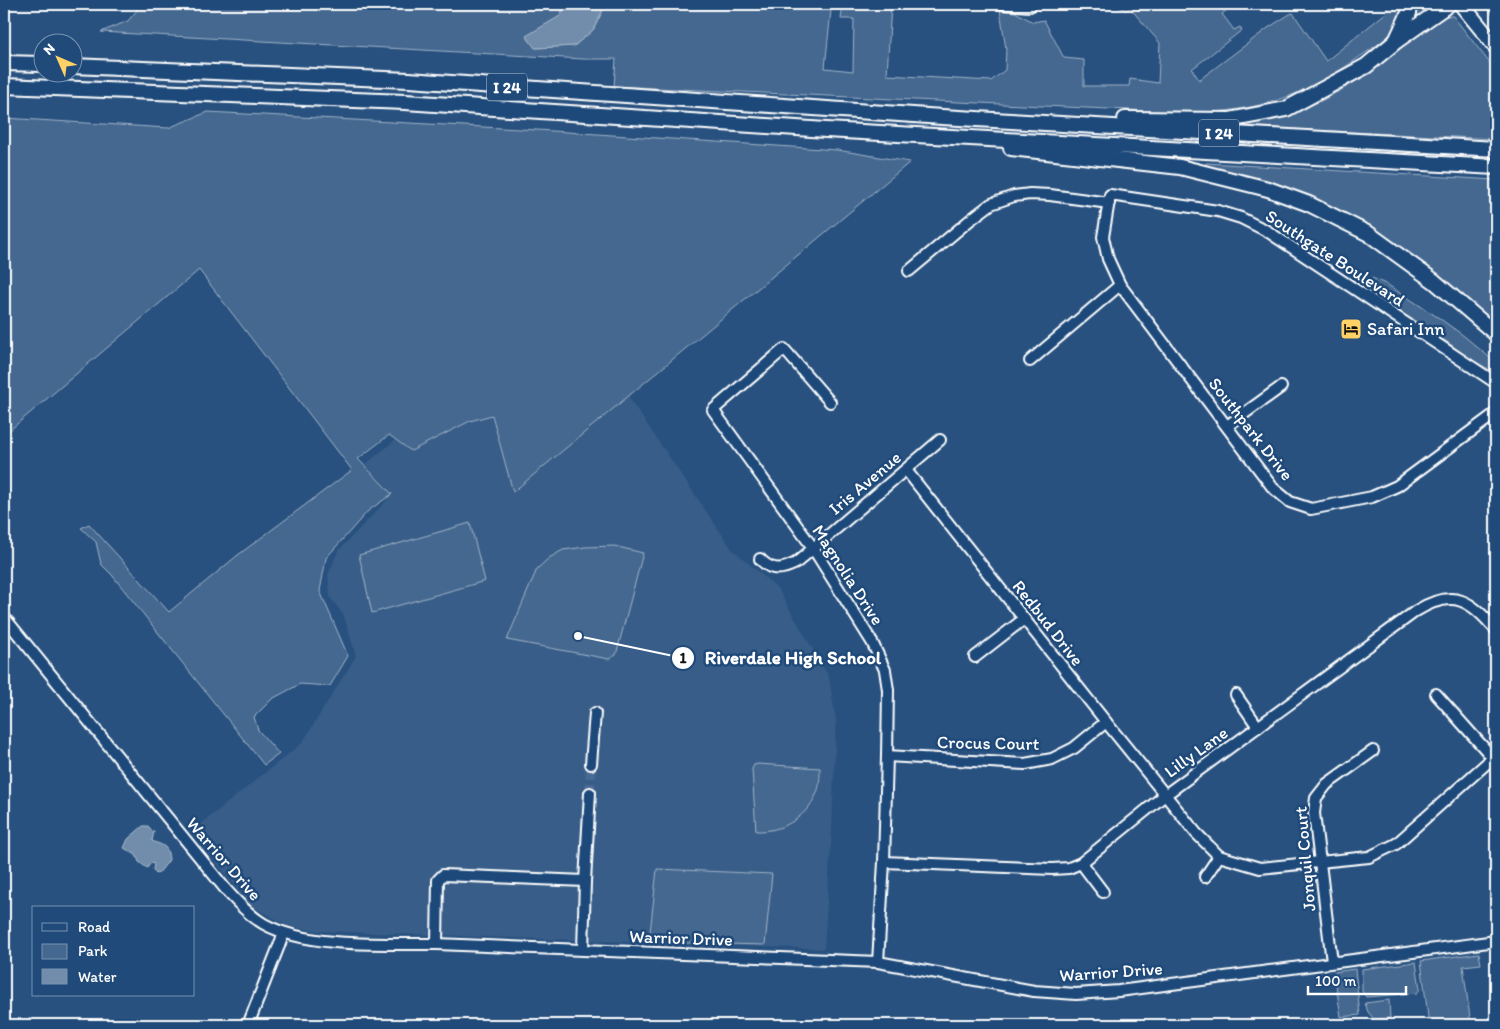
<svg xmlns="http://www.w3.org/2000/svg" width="1500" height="1029" font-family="Itim,sans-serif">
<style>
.built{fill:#375d88}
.green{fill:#446890;stroke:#a2b4c8}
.water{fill:#718dab;stroke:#aabbcd}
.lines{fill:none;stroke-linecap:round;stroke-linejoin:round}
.minor-tunnel{stroke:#486b92;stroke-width:10;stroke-dasharray:10 5;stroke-linecap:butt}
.minor-casing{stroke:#fff;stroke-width:14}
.highway-casing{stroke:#fff;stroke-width:18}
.minor{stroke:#1f4a7a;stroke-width:10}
.highway{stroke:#1f4a7a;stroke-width:14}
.labels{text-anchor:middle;stroke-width:5;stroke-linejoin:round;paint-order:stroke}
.shield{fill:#1f4a7a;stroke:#bcc9d7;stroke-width:1}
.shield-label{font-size:16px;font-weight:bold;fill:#fff}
.street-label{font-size:18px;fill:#fff;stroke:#1f4a7a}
.poi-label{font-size:18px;fill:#fff;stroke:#1f4a7a;text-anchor:start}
.leader{fill:none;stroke:#fff;stroke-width:2}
.callout-dot{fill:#fff;stroke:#1f4a7a;stroke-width:2}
.mark-label{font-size:15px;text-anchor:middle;font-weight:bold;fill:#111}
.callout-label{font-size:19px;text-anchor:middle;font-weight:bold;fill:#fff;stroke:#1f4a7a;stroke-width:5;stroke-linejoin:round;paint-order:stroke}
</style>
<rect width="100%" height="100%" fill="#28517f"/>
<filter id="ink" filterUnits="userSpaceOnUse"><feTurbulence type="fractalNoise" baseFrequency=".02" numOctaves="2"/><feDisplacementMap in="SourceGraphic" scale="10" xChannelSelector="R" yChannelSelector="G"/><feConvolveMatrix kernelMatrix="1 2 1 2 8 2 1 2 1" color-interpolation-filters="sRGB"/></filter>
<g filter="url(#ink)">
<!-- built -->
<polygon class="built" points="563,301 732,549 778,589 829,677 836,720 832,830 824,949 317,931 287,926 252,906 191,832 302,743 356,656 344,616 330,597 328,575 338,551 387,500 360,469"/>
<!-- green -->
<g class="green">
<path d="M142 4H565L560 16 536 48 574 46 593 30 606 4H820L821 6 831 10 825 68 853 71 854 19H841L843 4H891L887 75 991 81 1005 70 1006 49 1000 10 1015 12 1033 22 1044 20 1064 58 1084 60V86H1129L1130 79 1158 83 1160 43 1130 8 1126 10 1112 4H1231L1232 6 1222 14 1234 30 1240 27 1242 30 1192 69 1199 80 1268 28 1290 14 1293 13 1326 61 1387 12V4H1404C1401 12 1398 21 1394 29 1387 40 1366 52 1355 60 1304 97 1257 111 1194 113L614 86 616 59H583L101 32 128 21Z"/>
<polygon points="1419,4 1439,4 1409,27"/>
<polygon points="1484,4 1496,4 1496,19"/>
<polygon points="1445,16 1453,16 1496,71 1496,139 1230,126 1294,112 1323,100 1352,84 1428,25"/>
<polygon points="208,112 537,130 837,150 910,162 513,492 492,415 470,421 411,451 389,435 358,459 392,494 368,511 326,558 320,591 348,656 330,686 300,684 272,699 254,717 258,730 279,754 264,765 112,575 101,564 96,542 81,528 89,524 169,612 238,555 352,470 199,270 4,435 4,118 168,128"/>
<polygon points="1206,163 1496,180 1496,323 1413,259 1361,226 1205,167"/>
<polygon points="1372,278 1388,285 1439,318 1464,336 1496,363 1496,373 1472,360 1447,342 1351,280"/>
<polygon points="470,523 485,581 372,613 359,555"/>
<polygon points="614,546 643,553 616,655 609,659 507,640 537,569 549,558 563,550 585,547"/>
<path d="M758 764 820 768C820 777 820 787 816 795 805 819 781 832 756 831L752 769 754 765Z"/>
<polygon points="657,869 772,874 765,945 649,942"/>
<polygon points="1479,953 1481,964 1463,966 1471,1025 1429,1025 1421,961"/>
<polygon points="1416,962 1420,989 1417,993 1366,997 1362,991 1362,969"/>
<polygon points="1355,969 1360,1015 1341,1017 1334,972"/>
<polygon points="1389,1000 1390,1018 1374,1019 1368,1012 1365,1003"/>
</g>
<!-- water -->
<g class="water">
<polygon points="565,4 606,4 593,30 574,46 535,48 526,36 560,16"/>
<path d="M143 826H148L154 832 152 841C165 846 168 846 169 860L159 873 156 874 153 870 154 864 151 863 147 868 139 862 136 855 124 848 128 839Z"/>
</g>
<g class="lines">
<!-- minor-tunnel -->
<polyline class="minor-tunnel" points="590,793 591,764"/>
<!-- minor casing -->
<g class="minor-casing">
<g id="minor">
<polyline points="1003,4 1030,6"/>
<polyline points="909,271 970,220 991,204 1014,196 1030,194 1050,195 1109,203"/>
<polyline points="1030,361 1120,285"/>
<polyline points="1496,383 1267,231 1241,218 1218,211 1110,195 1103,237 1108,259 1120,285 1273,488 1290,502 1311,509 1372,497 1397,486 1496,413"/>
<polyline points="830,402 784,349 713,410 813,548 872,642 885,670 888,690 887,756 884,862 878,962"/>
<polyline points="1227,426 1281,387"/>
<polyline points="906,470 1106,722 1196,833 1219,856 1260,868 1369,857 1396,844 1496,755"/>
<path d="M760 559C772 572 782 570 796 563L940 440"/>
<path d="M4 617 227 891C238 903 250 916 264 924 310 949 386 943 437 944L878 962 1034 991 1076 994 1119 991 1496 941"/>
<polyline points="975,657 1024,619"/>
<polyline points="1436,694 1493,758"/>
<polyline points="1236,695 1258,727"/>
<polyline points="887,756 1025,764 1052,759 1074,748 1106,722"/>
<polyline points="591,764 595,713"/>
<path d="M884 862 1052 869 1069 868 1081 863 1165 795 1416 611C1454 588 1470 600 1496 630"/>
<polyline points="1081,863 1103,892"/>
<polyline points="1205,877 1219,856"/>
<polyline points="437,944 438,880 443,875 585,881"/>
<polyline points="583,950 585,881 590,793"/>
<polyline points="1332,962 1314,813 1316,798 1327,784 1373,751"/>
<polyline points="248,1025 284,933"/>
</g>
</g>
<!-- highway casing -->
<g class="highway-casing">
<g id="highway">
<polyline points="1461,4 1496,47"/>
<polyline points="1396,41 1409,13 1410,4"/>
<polyline points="4,63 42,64"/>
<polyline points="72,66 409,80 942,117 1496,149"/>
<polyline points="4,86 405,102 826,130 1496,167"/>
<polyline points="1125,119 1229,120 1286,109 1366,66 1395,42 1449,4"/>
<polyline points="1011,148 1180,167 1268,189 1309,204 1369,234 1434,281 1496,334"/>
</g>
</g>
<!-- minor -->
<use href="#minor" class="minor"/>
<!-- highway -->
<use href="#highway" class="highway"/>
</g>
</g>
<!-- icons -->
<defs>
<g id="hotel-square" transform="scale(1.125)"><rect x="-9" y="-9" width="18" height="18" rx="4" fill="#ffd166" stroke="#1f4a7a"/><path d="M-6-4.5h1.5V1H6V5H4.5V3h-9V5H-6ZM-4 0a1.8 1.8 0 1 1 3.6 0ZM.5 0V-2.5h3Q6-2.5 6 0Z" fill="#111"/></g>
</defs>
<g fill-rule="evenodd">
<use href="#hotel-square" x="1351" y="329"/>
</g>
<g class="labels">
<!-- shield labels -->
<g class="shield">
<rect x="487" y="73.5" width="40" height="27" rx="4"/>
<rect x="1199" y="119.5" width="40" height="27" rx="4"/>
</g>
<g class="shield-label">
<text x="507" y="93">I 24</text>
<text x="1219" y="139">I 24</text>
</g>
<!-- street labels -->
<g class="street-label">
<text transform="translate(1335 258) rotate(33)" y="6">Southgate Boulevard</text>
<text transform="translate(1251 429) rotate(52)" y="6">Southpark Drive</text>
<text transform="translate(865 483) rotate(-40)" y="6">Iris Avenue</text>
<text transform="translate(848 575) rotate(57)" y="6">Magnolia Drive</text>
<text transform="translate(1048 623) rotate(52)" y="6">Redbud Drive</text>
<text transform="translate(988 743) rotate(1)" y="6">Crocus Court</text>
<text transform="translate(1196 752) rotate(-36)" y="6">Lilly Lane</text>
<text transform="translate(224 859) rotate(49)" y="6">Warrior Drive</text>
<text transform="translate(1305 859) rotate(-95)" y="6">Jonquil Court</text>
<text transform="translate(681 938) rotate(2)" y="6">Warrior Drive</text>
<text transform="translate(1111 972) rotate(-4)" y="6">Warrior Drive</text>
</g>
<!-- poi labels -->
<g class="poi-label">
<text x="1367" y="335">Safari Inn</text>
</g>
</g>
<!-- callouts -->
<path class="leader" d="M578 636L683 658"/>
<g class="callout-dot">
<circle cx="578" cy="636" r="5"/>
<circle cx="683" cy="658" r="12"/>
</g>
<g class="mark-label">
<text x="683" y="663">1</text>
</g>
<g class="callout-label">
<text x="793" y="664">Riverdale High School</text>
</g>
<!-- margin -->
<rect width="1500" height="1029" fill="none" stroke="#1f4a7a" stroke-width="20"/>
<rect x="10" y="10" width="1480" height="1009" fill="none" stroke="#fff" stroke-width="2" filter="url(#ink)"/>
<!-- legend -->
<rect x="32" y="906" width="162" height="90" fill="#1f4a7a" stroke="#7992af"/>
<rect x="42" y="923" width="25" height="8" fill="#1f4a7a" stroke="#7992af"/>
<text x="78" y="932" font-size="15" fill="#ffffff">Road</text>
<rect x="42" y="944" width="25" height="15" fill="#446890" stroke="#7992af"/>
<text x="78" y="956" font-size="15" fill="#ffffff">Park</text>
<rect x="42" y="969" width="25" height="15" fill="#718dab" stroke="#7992af"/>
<text x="78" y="982" font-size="15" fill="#ffffff">Water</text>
<!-- north arrow -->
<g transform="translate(58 58) rotate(315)"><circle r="24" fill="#1f4a7a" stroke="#7992af"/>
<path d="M0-4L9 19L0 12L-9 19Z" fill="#ffd166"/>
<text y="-8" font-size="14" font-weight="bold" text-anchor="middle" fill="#ffffff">N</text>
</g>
<!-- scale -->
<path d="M1308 986v8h98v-8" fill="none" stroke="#ffffff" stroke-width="2.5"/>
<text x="1315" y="986" font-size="15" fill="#ffffff" stroke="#1f4a7a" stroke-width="4" paint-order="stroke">100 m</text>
</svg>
